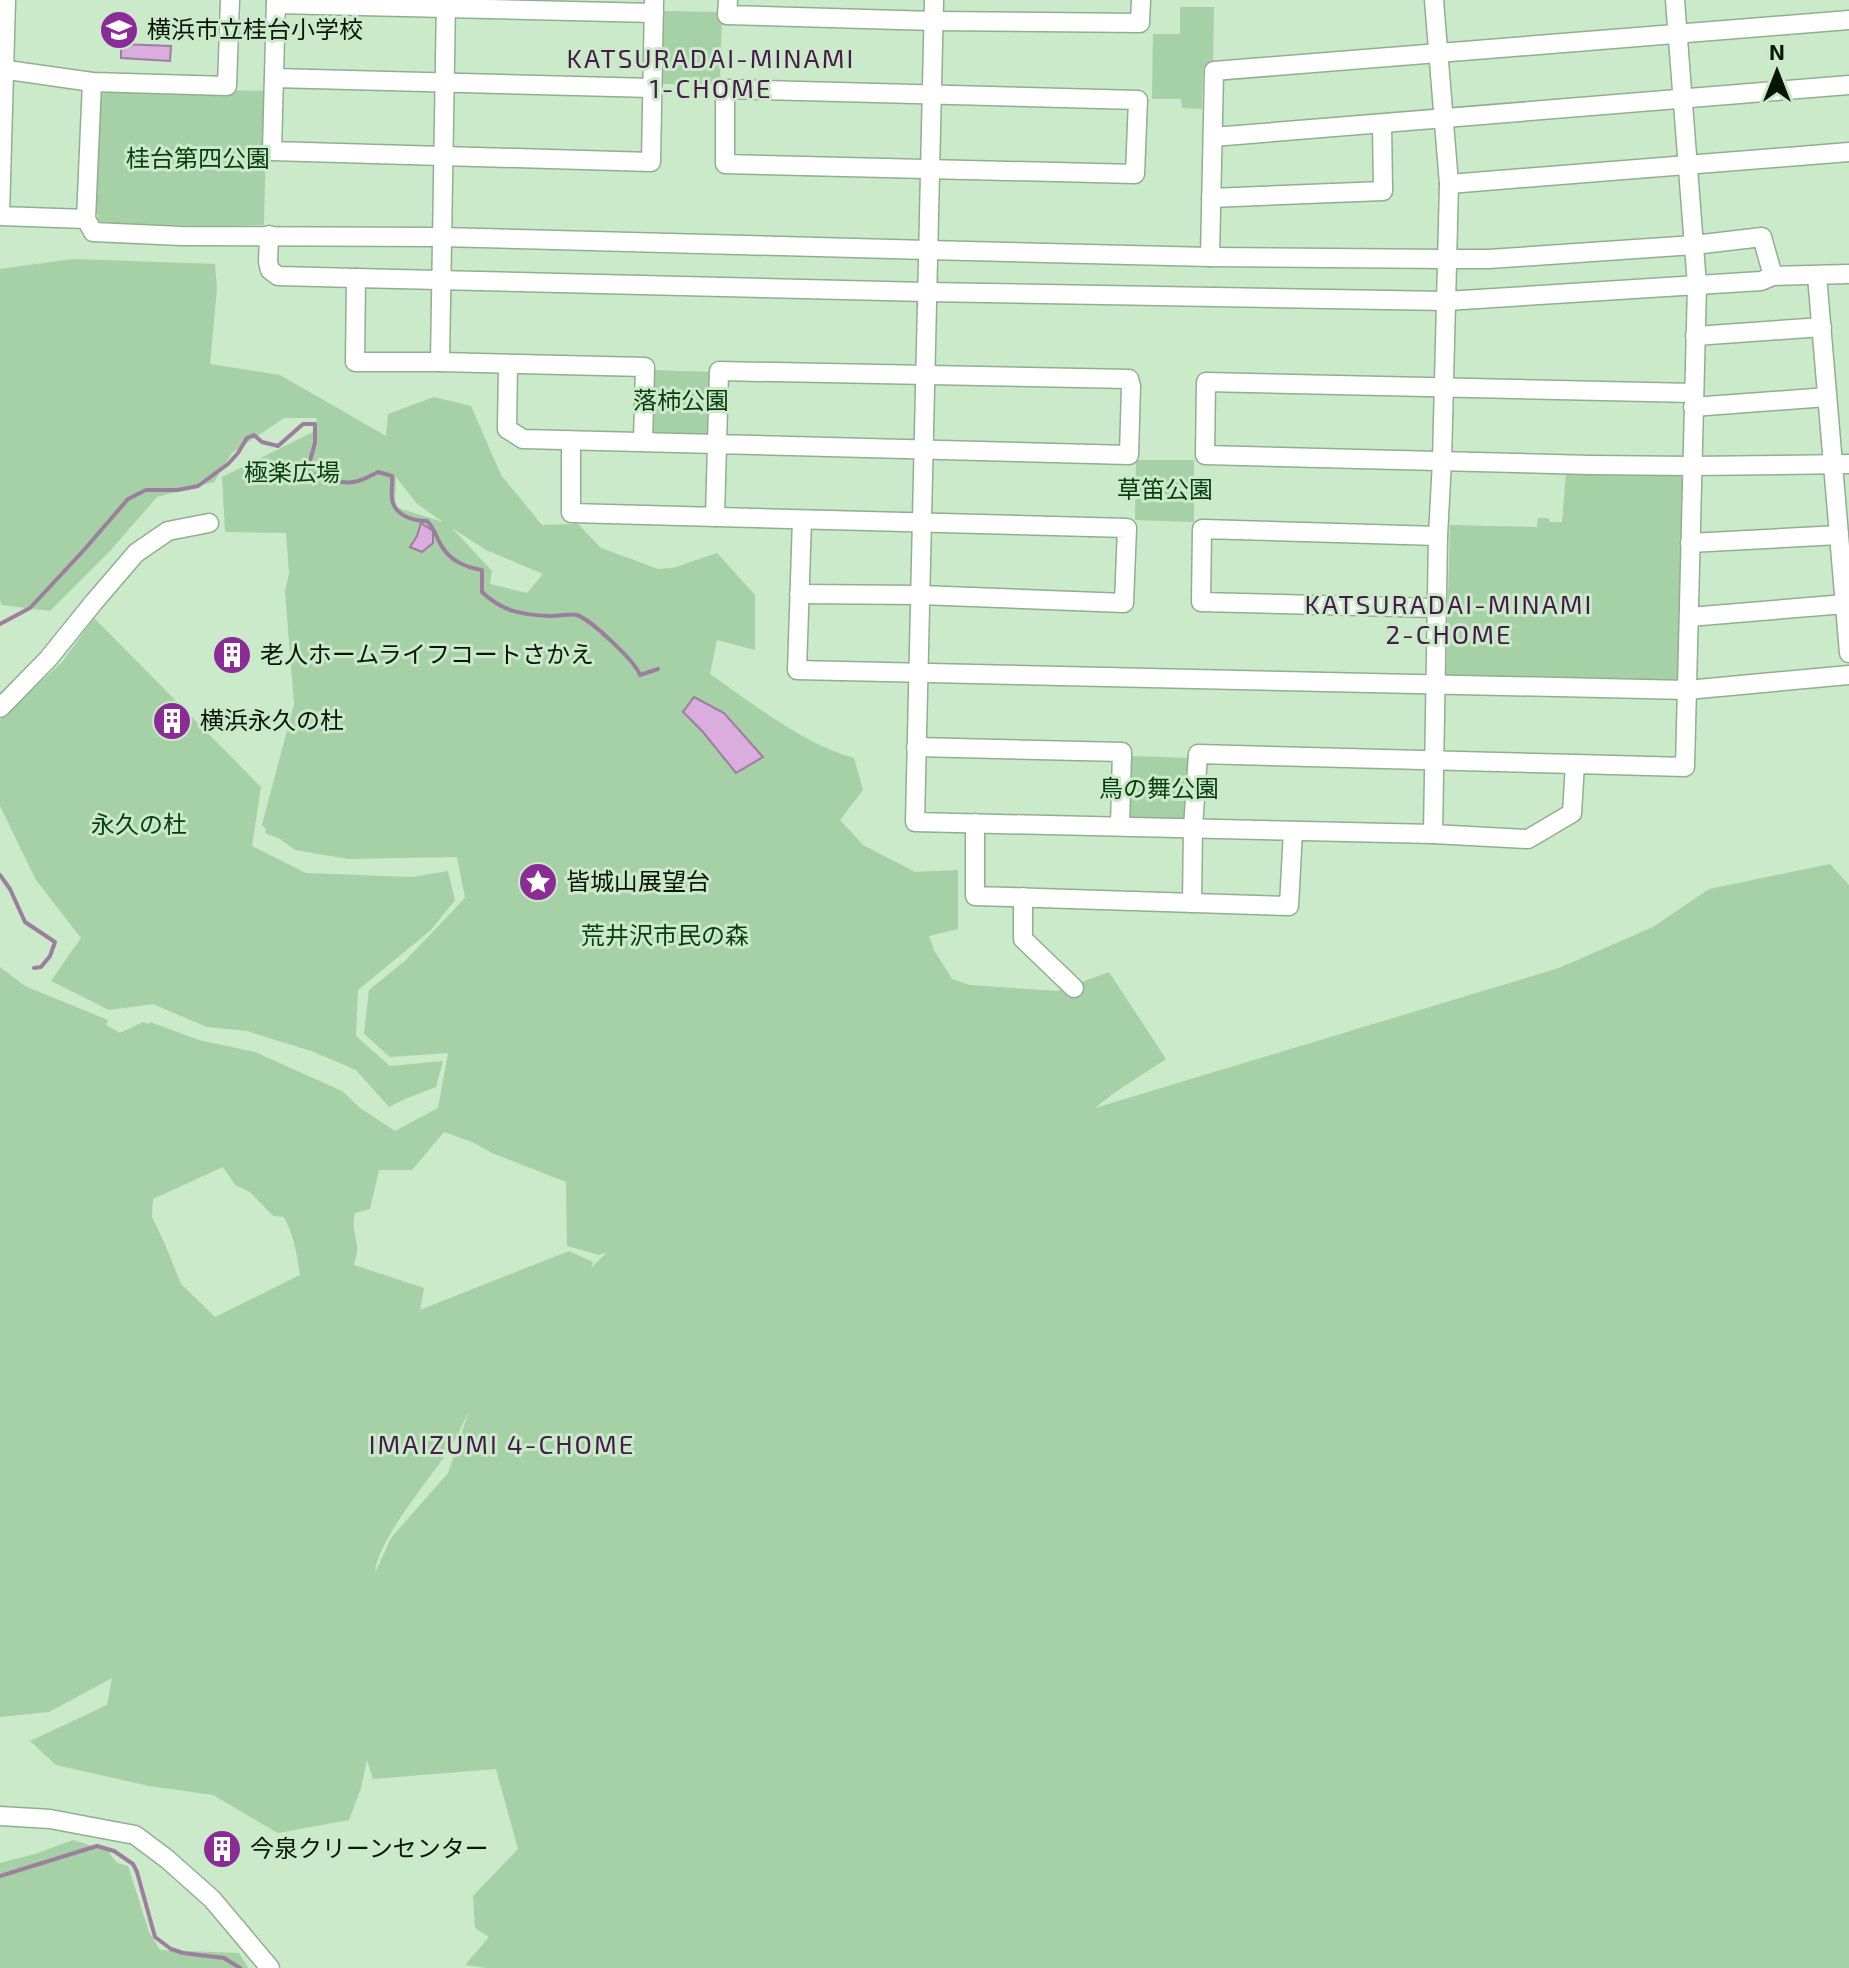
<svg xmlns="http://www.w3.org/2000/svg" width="1849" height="1968" font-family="'Exo 2','Noto Sans JP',sans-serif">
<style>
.green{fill:#a6d0a5;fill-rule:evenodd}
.water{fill:#dbacde;stroke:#9c7f9e;stroke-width:2}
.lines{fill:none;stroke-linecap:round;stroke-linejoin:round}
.stream{stroke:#9c7f9e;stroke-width:4}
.minor-casing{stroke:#91af8f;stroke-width:21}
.minor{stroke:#fff;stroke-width:18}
.labels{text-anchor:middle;stroke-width:6;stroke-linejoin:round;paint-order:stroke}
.poi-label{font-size:24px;fill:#0a150a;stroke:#caeac9;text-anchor:start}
.park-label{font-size:24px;fill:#083d0d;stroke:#caeac9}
.neighbourhood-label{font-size:26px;letter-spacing:2px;fill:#481a4c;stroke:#caeac9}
</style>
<rect width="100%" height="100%" fill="#caeac9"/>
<!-- green -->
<g class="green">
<polygon points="1180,7 1214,7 1213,68 1203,69 1202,109 1182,108 1181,99 1152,99 1153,34 1180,34"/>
<polygon points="661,11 722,12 720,84 658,84"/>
<polygon points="102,89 267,91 264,225 221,226 101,225 98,222 98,214 94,214 97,93"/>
<path d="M73 259 215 264 217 288 210 364 280 375 386 436 388 414 434 397 471 406 501 475 542 525 578 524 601 548 658 569 673 568 717 553 755 595V650L717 640 710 674C752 703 806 746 854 758L863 790 840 820 863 845 915 872 958 870V929L929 936 934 950 952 979 970 985 1058 991 1109 972 1166 1059 1114 1093 1095 1108 1559 968 1653 927 1709 889 1830 864 1849 885V1968H487L465 1965 489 1937 475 1928 473 1896 518 1849 496 1769 373 1779 367 1760 361 1788 349 1820 278 1833 213 1795 149 1786 56 1765 30 1741 107 1705 112 1678 49 1712 0 1717V967L25 986 108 1020 106 1025 120 1033 143 1022 149 1024 150 1022 199 1040 255 1052 342 1091 360 1108 395 1131 438 1108 448 1053 390 1057 364 1034 369 990 406 960 465 898 457 857 348 859 295 850 280 839 265 833 266 829 262 825 294 704 285 592 289 573 286 533 225 532 222 477 317 430 316 418H284L232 453 214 482 157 497 110 551 50 611 2 605 0 601V269ZM396 477 417 504 443 522 395 507ZM452 528 486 550 543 574 527 593 490 584 492 571ZM444 1132 472 1142 492 1153 566 1182 567 1246 599 1255 607 1252 591 1268 593 1262 569 1251 420 1310 424 1288 354 1265C355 1259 358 1252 357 1246 355 1234 352 1226 355 1213L370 1209 379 1170H412ZM223 1167 235 1185 250 1192 273 1216 284 1217C294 1235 297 1255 300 1275L215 1317 181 1284 164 1242 152 1217 153 1199ZM469 1411 448 1473 391 1538 375 1573C377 1539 433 1476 452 1445 459 1434 463 1422 469 1411Z"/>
<polygon points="652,370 712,372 710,436 653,436 650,429"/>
<polygon points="1136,460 1194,460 1194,522 1135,520"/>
<polygon points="1566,473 1680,475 1683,479 1678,681 1446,676 1450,525 1537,527 1538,518 1548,518 1550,522 1562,522"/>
<polygon points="94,618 261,787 252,846 306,873 412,877 448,871 455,900 431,930 358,990 356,1036 390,1066 443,1061 436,1087 405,1099 389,1107 356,1070 311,1051 247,1031 207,1027 153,1004 109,1010 51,981 81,938 36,880 0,806 0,720 62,662"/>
<polygon points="1128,756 1192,758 1189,823 1128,820"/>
<polygon points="73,1840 108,1851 117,1863 128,1866 149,1932 160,1950 239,1953 248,1968 0,1968 0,1863 35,1854"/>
</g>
<!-- water -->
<g class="water">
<polygon points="121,44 171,46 170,61 121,58"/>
<polygon points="421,523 433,531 433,543 422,552 410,547 417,536"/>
<polygon points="694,697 724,713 763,757 736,773 703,732 683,712"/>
</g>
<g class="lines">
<!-- stream -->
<g class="stream">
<path d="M0 624 30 608 84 550 128 499 146 490H178L198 486 228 464 238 453 247 438 254 435 262 442 278 446 303 424H315V443L307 471C314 477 343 484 353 482 362 481 370 476 378 472L392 476C393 484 390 497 393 503 398 517 415 521 427 521 435 529 436 537 441 545 450 561 465 567 482 570V592C503 612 523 615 551 616 559 616 570 613 577 615 591 620 635 661 640 675L658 669"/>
<polyline points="0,875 10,889 25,922 55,942 50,956 41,967 34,968"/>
<polyline points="0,1876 97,1846 114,1851 133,1864 137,1872 155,1937 171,1949 183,1953 224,1958 240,1968"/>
</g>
<!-- minor casing -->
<g class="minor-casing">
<g id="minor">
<polyline points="6,0 0,216 86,219"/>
<polyline points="276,0 272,151 651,162 654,0"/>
<polyline points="728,0 727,15 934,21 1140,23 1141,0"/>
<polyline points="934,0 915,822 1433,834 1528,839 1572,813 1575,764 1685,767 1697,285 1675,0"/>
<polyline points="276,4 654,13"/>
<polyline points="0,69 92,82 227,86 230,0"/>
<polyline points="274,78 652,88"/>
<polyline points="92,82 86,219 93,232 181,236 441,237 928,250 1210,257 1446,259 1489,259 1694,245 1762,237 1773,276"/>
<polygon points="725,89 1138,100 1135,174 725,164"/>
<polyline points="1213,137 1849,85"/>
<polyline points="1449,184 1849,152"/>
<polyline points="1211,198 1383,191 1382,124"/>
<polyline points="269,235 268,262 270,270 278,276 356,278 926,292 1446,301 1761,281 1773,276 1849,274"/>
<polyline points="1210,257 1214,71 1849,20"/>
<polyline points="1817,276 1849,653"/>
<polyline points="356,278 355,362 440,362 645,367 643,441"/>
<polyline points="1695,336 1822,327"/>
<polyline points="440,362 446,0"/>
<polyline points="508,364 507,429 523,439 1129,455 1131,386 1129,379 719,371 715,517"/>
<polyline points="1693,393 1206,382 1205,455 1591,465 1692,466 1849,464"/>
<polyline points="1693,407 1827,397"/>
<polyline points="571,441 571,513 1127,528 1124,603 920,595 799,594"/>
<polyline points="802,520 797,670 1687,690 1849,675"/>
<polyline points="1690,543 1839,535"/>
<polyline points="1437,608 1201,602 1202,529 1438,536"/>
<polyline points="1689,617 1845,604"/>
<polyline points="0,708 48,659 94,602 136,553 168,531 209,523"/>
<polyline points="916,747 1122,752 1120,826"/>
<polyline points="975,823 975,896 1289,906 1293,831"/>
<polyline points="1433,834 1438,536 1442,461 1449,184 1434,0"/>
<polyline points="1023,897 1023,939 1074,988"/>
<polyline points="1192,903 1193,828 1198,754 1575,764"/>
<polyline points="0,1816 50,1819 135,1835 167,1859 212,1899 270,1968"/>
</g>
</g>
<!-- minor -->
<use href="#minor" class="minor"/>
</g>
<!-- icons -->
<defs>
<g id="school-disc" transform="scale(2)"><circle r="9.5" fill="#8b2b95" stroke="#caeac9"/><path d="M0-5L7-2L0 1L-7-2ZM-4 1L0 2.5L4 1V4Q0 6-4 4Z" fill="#fff"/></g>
<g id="building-disc" transform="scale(2)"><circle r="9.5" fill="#8b2b95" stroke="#caeac9"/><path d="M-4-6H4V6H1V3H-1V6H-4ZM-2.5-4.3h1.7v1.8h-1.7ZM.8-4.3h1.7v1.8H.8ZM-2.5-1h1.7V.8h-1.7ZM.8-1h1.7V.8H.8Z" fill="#fff"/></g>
<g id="sight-disc" transform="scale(2)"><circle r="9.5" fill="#8b2b95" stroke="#caeac9"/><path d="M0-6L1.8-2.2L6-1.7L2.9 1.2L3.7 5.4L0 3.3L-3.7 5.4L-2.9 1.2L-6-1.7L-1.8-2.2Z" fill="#fff"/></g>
</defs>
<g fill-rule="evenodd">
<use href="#school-disc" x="119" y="30"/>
<use href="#building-disc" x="232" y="655"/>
<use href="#building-disc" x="172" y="721"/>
<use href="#sight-disc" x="538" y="882"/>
<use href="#building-disc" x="222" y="1849"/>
</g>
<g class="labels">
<!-- poi labels -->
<g class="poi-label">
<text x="147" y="38">横浜市立桂台小学校</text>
<text x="260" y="663">老人ホームライフコートさかえ</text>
<text x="200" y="729">横浜永久の杜</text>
<text x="566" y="890">皆城山展望台</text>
<text x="250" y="1857">今泉クリーンセンター</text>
</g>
<!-- park labels -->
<g class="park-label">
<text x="198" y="167">桂台第四公園</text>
<text x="681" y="409">落柿公園</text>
<text x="292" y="481">極楽広場</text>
<text x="1165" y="498">草笛公園</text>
<text x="1159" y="797">鳥の舞公園</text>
<text x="139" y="833">永久の杜</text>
<text x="665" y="944">荒井沢市民の森</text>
</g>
<!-- neighbourhood labels -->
<g class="neighbourhood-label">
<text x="711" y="68">KATSURADAI-MINAMI<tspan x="711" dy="30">1-CHOME</tspan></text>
<text x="1449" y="614">KATSURADAI-MINAMI<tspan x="1449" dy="30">2-CHOME</tspan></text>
<text x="502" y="1454">IMAIZUMI 4-CHOME</text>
</g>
</g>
<!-- north arrow -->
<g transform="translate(1777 72)" stroke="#caeac9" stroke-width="6" paint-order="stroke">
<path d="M0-6L14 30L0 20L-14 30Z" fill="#0a150a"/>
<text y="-12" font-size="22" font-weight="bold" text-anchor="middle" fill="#0a150a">N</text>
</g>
</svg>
